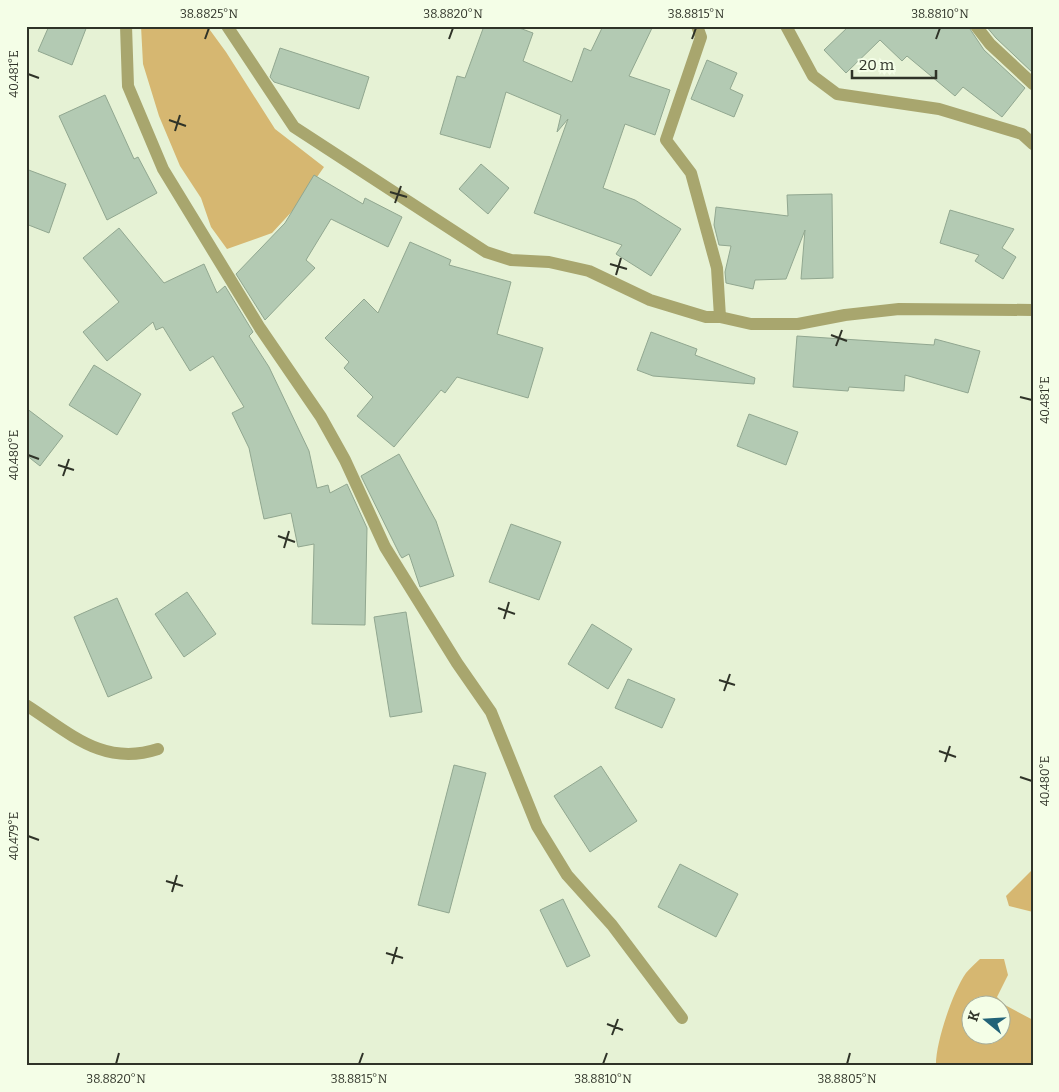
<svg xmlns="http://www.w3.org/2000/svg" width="1059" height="1092" font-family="Bitter,serif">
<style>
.green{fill:#d6b771;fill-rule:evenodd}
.building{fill:#b3cab3;stroke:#91a790}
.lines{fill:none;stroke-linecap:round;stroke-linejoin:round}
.lane{stroke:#a8a66e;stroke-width:12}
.street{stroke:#a8a66e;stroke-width:12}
.ticks{fill:none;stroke:#2f3328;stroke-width:2}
.neatline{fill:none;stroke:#2f3328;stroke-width:2}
.ticks-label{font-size:12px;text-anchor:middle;fill:#2f3328}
</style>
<rect width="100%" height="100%" fill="#e6f2d5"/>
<!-- green -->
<g class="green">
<polygon points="141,26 207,26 226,52 275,129 324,167 296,207 272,233 227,249 211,227 201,198 180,166 159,116 143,64"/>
<polygon points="1033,869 1033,912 1009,906 1006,896"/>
<path d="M980 959H1004L1008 975 997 997 1005 1005 1033 1020V1066H936C935 1044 953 991 966 973 970 968 975 964 980 959ZM972 1004H1002V1034H972Z"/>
</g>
<!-- building -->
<g class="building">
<polygon points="49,26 87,26 72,65 38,51"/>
<polygon points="484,26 514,26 533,33 523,61 572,82 584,48 591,51 603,26 653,26 629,76 670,90 655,135 625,124 603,188 635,200 681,229 651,276 616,254 622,245 534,213 568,119 557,132 561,115 506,92 490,148 440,134 457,76 465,78"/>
<polygon points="849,26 968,26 984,50 1025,88 1002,117 963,87 955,96 907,56 902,61 880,40 846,73 824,50"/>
<polygon points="986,26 1033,26 1033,73 996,38"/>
<polygon points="280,48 369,77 359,109 274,82 270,77"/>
<polygon points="707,60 737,73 730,89 743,95 734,117 691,99"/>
<polygon points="105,95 134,159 138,157 157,193 107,220 59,116"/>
<polygon points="481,164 509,188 488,214 459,189"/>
<polygon points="26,169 66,184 49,233 26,224"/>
<polygon points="314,175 363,204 365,198 402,217 388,247 331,219 306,260 315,268 265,320 236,274 285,223"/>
<polygon points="832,194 833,278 801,279 805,230 786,279 755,280 753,289 726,283 725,272 731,246 719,245 714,225 716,207 788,216 787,195"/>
<polygon points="950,210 1014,229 1002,248 1016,257 1003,279 975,261 979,255 940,243"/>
<polygon points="119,228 164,283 204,264 217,293 225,286 253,332 249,336 269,367 309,451 317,488 328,485 330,493 347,484 367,528 365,625 312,624 314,544 298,547 291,513 264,519 249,448 232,413 244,407 213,356 190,371 163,327 156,330 153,322 107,361 83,332 119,302 83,258"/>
<polygon points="410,242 451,260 449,265 511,282 497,334 543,348 528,398 457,377 445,393 441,390 394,447 357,416 373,397 344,368 349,362 325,338 364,299 378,313"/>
<polygon points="651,332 697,349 695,355 755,378 754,384 653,376 637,370"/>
<polygon points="797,336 934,345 935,339 980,351 968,393 905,375 904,391 849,387 848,391 793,387"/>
<polygon points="94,365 141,394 117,435 69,405"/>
<polygon points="26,408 63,436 40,466 26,455"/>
<polygon points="749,414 798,432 786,465 737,446"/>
<polygon points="399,454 436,521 454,576 420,587 409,554 402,558 400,555 361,476"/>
<polygon points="511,524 561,542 539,600 489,582"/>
<polygon points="187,592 216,634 184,657 155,614"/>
<polygon points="117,598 152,678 108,697 74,617"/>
<polygon points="406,612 422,712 390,717 374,617"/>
<polygon points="592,624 632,649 608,689 568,664"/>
<polygon points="628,679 675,699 662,728 615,708"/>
<polygon points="454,765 486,773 449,913 418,905"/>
<polygon points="601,766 637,821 590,852 554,796"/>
<polygon points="680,864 738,894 716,937 658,907"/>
<polygon points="563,899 590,956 567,967 540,910"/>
</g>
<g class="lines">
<!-- lane -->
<path class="lane" d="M26 705C70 733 103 767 158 749"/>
<!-- street -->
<g class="street">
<polyline points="126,26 128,86 163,169 260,328 321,417 345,460 385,547 457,663 491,712 537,826 567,875 612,925 682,1018"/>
<polyline points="227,26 294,127 486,252 511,260 549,262 589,271 650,300 706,317 720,317 751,324 798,324 845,315 899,309 1033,310"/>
<polyline points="697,26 701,37 666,140 691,173 717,268 720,317"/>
<polyline points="786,26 813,76 837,94 939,109 1022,134 1033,144"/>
<polyline points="976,26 990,44 1033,84"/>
</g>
</g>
<!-- ticks -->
<path class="ticks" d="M205 39 209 28M449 39 453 28M692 39 696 28M936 39 940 28M28 74 39 78M169 120 186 126M175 131 180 115M390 192 407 197M395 203 401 186M610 264 627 269M616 275 621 258M831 335 847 341M836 346 842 330M1020 397 1032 400M28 455 39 459M58 465 74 470M63 476 69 459M278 536 295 542M284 548 289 531M498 608 515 614M504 619 509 602M719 680 735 685M724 691 730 674M939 751 956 757M945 762 950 746M1020 777 1032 781M28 836 39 840M166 881 183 886M172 892 177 875M386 953 403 958M392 964 397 947M607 1024 623 1030M612 1035 618 1019M116 1064 119 1053M359 1064 363 1053M603 1064 607 1053M847 1064 850 1053"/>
<!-- border -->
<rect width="1059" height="1092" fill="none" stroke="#f4fee7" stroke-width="55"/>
<!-- north arrow -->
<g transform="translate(986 1020) rotate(288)"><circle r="24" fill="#f4fee7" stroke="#a5ad9b"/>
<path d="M0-4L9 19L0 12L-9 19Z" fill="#226378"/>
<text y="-8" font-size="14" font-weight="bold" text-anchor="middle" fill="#2f3328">K</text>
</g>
<!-- scale -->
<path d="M852 70v8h84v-8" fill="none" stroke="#2f3328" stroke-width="2.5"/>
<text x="859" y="70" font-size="15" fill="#2f3328" stroke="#f4fee7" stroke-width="4" paint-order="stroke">20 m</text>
<rect x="28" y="28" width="1004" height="1036" class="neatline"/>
<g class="ticks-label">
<text x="209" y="18">38.8825°N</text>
<text x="453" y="18">38.8820°N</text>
<text x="696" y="18">38.8815°N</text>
<text x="940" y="18">38.8810°N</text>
<text transform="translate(14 74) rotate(-90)" y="4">40.481°E</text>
<text transform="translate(1045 400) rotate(-90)" y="4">40.481°E</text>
<text transform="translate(14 455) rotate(-90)" y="4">40.480°E</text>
<text transform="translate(1045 781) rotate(-90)" y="4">40.480°E</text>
<text transform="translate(14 836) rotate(-90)" y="4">40.479°E</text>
<text x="116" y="1083">38.8820°N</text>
<text x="359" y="1083">38.8815°N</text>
<text x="603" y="1083">38.8810°N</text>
<text x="847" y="1083">38.8805°N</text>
</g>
</svg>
